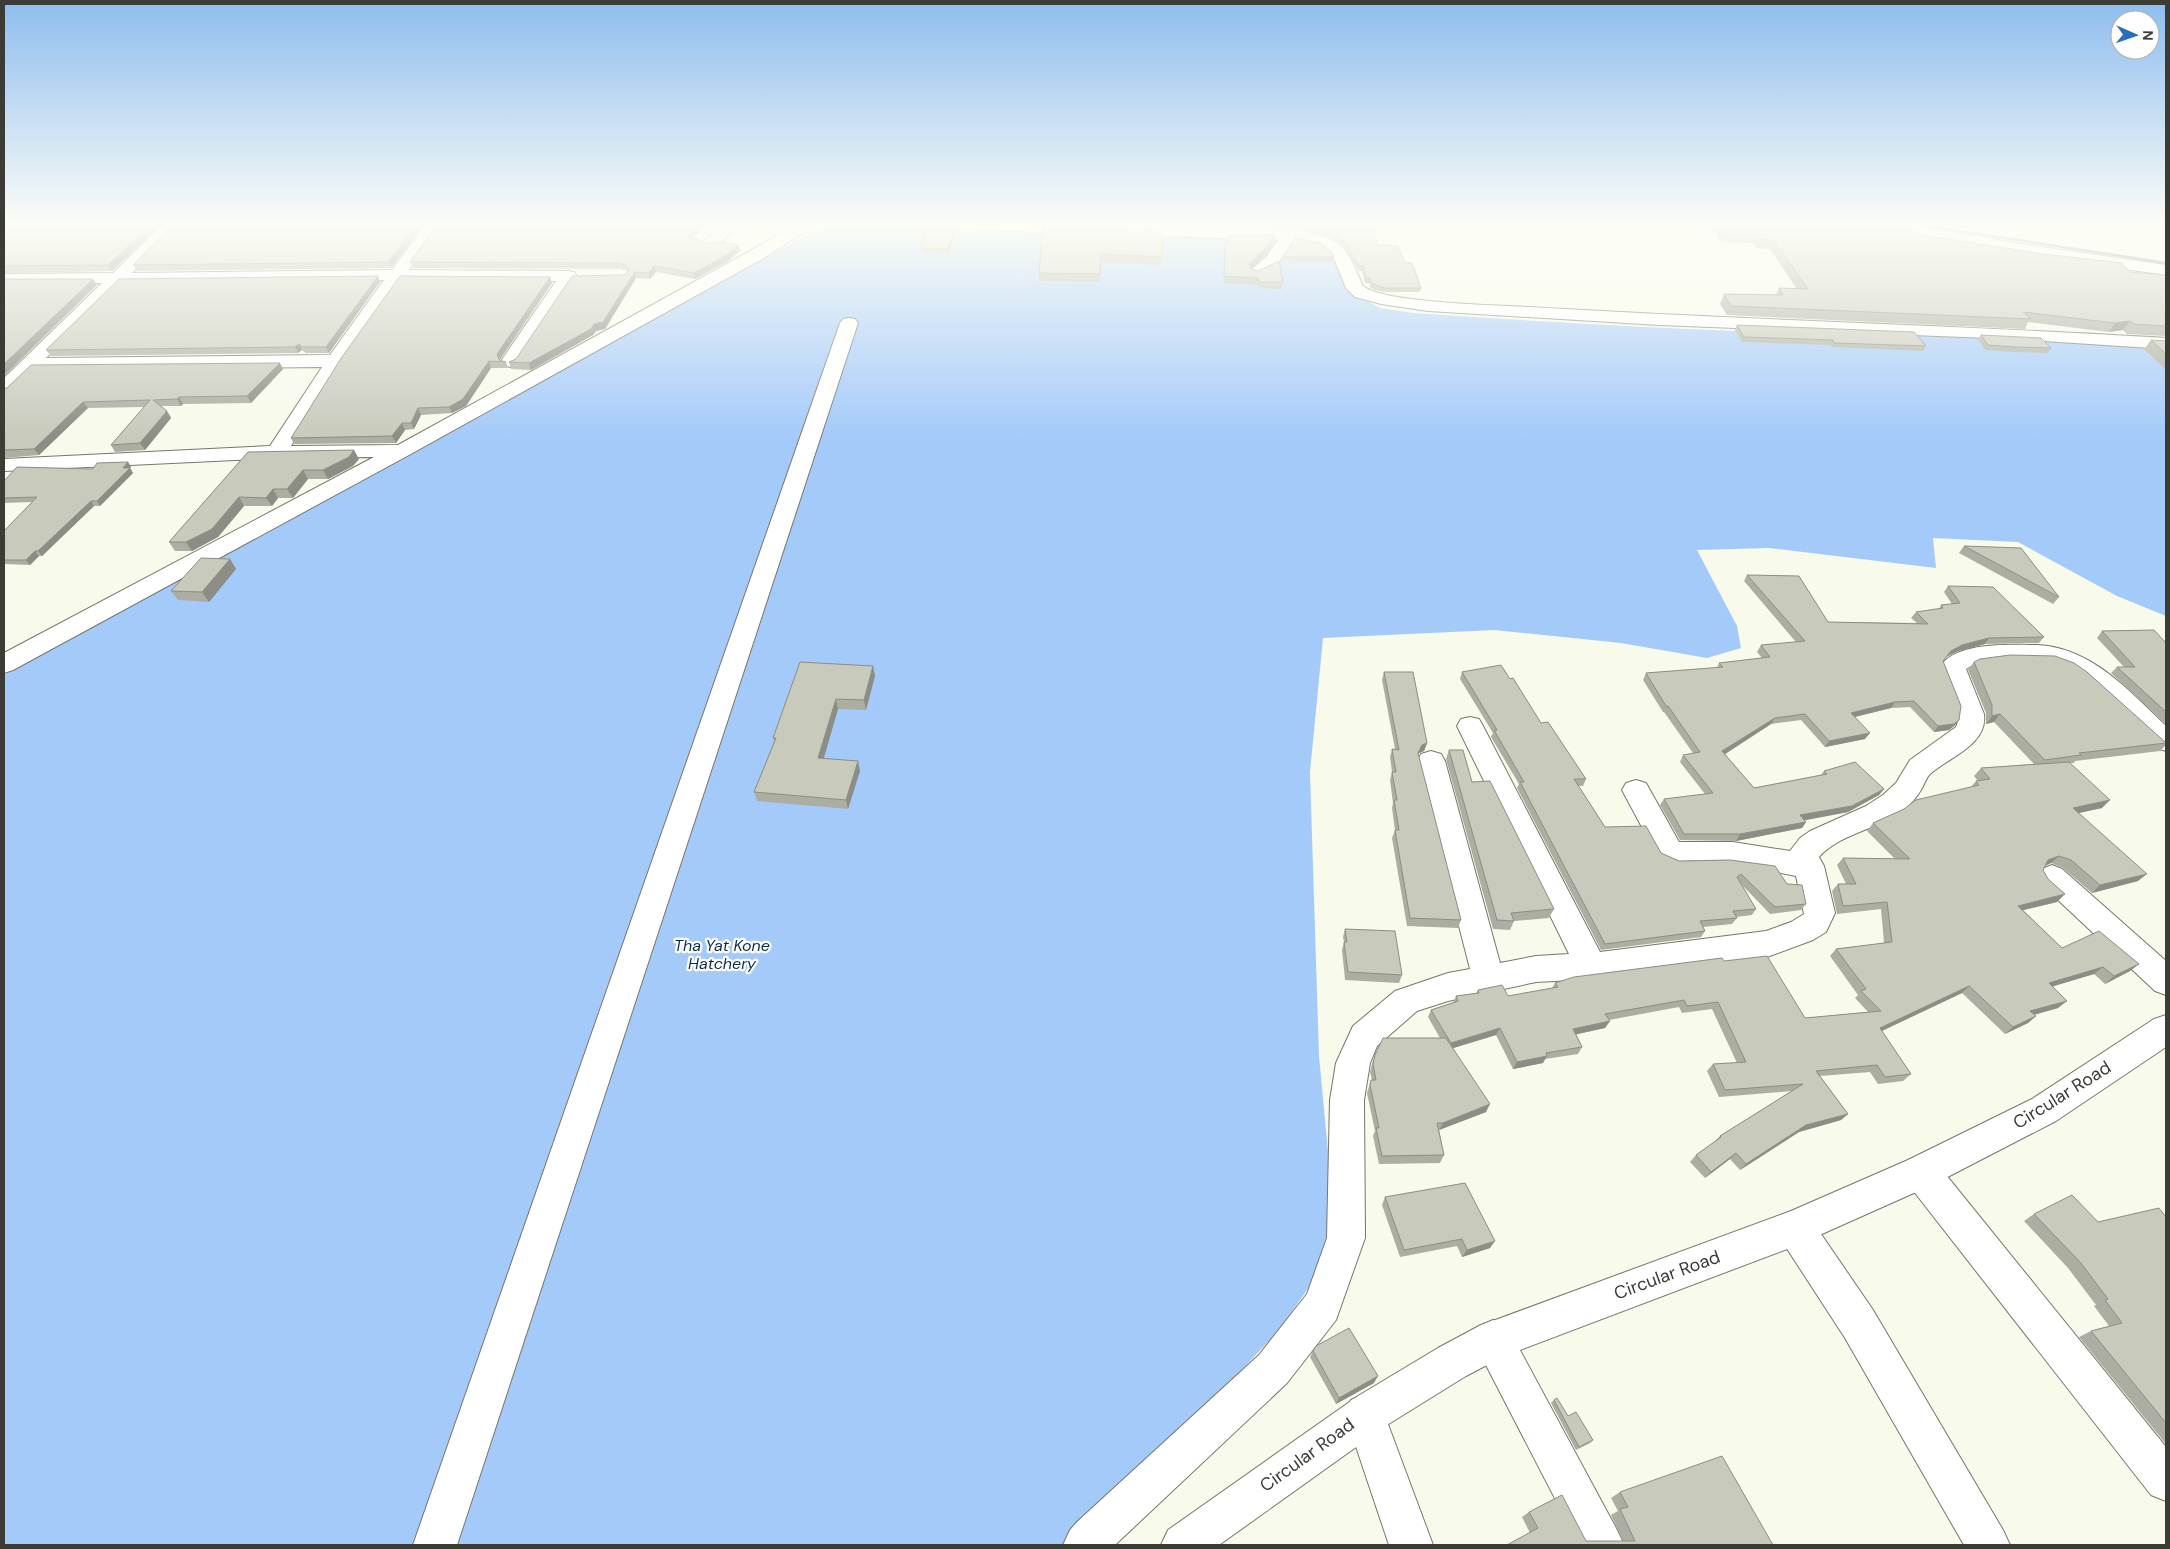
<svg xmlns="http://www.w3.org/2000/svg" width="2170" height="1549" font-family="'DM Sans',sans-serif">
<style>
.water{fill:#a4cafa}
.lines{fill:none;stroke-linecap:round;stroke-linejoin:round}
.minor-casing{stroke:#76776a;stroke-width:2}
.tertiary-casing{stroke:#76776a;stroke-width:2}
.minor{fill:#fff;fill-rule:evenodd}
.tertiary{fill:#fff;fill-rule:evenodd}
.rail{stroke:#787971;stroke-width:2.5}
.wall{fill:#acaea2}
.shaded-wall{fill:#8c8d84}
.building{fill:#c8cabc;stroke:#8c8d84}
.labels{text-anchor:middle;stroke-width:4.5;stroke-linejoin:round;paint-order:stroke}
.water-label{font-size:16px;font-style:italic;fill:#0b2c51;stroke:#fff}
.near-street-label{font-size:18px;fill:#3c3c37;stroke:#fff}
</style>
<rect width="100%" height="100%" fill="#f8faeb"/>
<!-- water -->
<path class="water" d="M825 225 1238 238 1311 244 1334 251 1359 297 1380 308 1414 313C1531 321 1648 328 1765 332 1899 335 2033 338 2166 350V616L2117 596 2018 542 1933 538 1936 568 1769 548 1697 550 1737 626 1741 648 1707 658 1621 643 1494 630 1323 638 1310 772 1319 1056 1337 1247 1279 1330 1123 1497 1062 1545H4V675Z"/>
<g class="lines">
<!-- minor casing -->
<g class="minor-casing">
<g id="minor">
<polygon points="4,222 42,222 45,225 43,228 4,229"/>
<path d="M165 222H182L132 273 392 270 427 222H443L409 270 568 271 574 272 577 276 517 365 510 367 503 365 501 361 556 281 402 280 344 362 291 446 398 445 750 251 800 222H818L816 225 762 259 409 455 13 670 4 673V653L374 457 277 458 4 471V459L270 446 322 367 35 370 11 393 4 395V378L102 283 4 284V274L113 273ZM384 280 330 355 46 358 122 283Z"/>
<polygon points="725,222 742,222 715,248 703,248 701,245 703,242"/>
<path d="M887 222H1045L1303 231C1347 242 1345 246 1363 286 1384 303 1497 305 1530 307 1742 320 1954 325 2166 338V349L2014 339 1659 325 1428 311 1381 304 1355 297 1346 288 1332 254 1320 246 1294 240 1275 268 1258 276 1252 275 1250 271 1267 256 1278 240 895 227 889 225Z"/>
<polygon points="1863,222 1895,222 2021,244 2166,265 2166,275 2021,254 1871,227 1865,225"/>
<polygon points="849,318 855,319 858,323 457,1545 413,1545 840,323 843,319"/>
<path d="M2038 645C2092 648 2129 691 2166 726V751L2157 748C2133 726 2086 674 2057 664 2037 657 1995 662 1973 665L1966 669 1984 714C1988 745 1949 757 1930 774 1926 778 1924 785 1921 790 1915 800 1906 809 1897 815 1872 830 1839 835 1819 857L1824 866 1835 913 1826 932 1813 940 1767 957 1591 979 1536 982 1448 1001 1417 1011 1377 1046 1370 1063 1364 1100 1365 1238 1336 1320 1287 1383 1115 1545H1063L1070 1530 1077 1522 1259 1355 1307 1294 1327 1238 1330 1100 1336 1063 1353 1026 1395 991 1448 973 1470 969 1417 761 1421 754 1431 751 1441 754 1445 761 1500 963 1536 956 1569 954 1457 726 1461 719 1470 717 1479 719 1483 726 1600 952 1766 931 1791 922 1804 914 1796 876C1776 872 1756 867 1735 865 1713 862 1677 873 1659 859L1622 790 1626 783 1636 780 1646 783 1679 842H1733L1790 851 1800 838 1810 831 1866 806 1883 795 1896 783 1910 760 1956 727C1965 708 1943 685 1940 667 1956 641 2011 645 2038 645Z"/>
<polygon points="2052,865 2062,869 2166,961 2166,995 2155,991 2042,885 2037,877 2042,869"/>
<polygon points="1921,1155 1934,1160 2166,1447 2166,1501 2151,1495 1908,1184 1903,1172 1908,1160"/>
<polygon points="1795,1210 1808,1215 1873,1310 2003,1530 2010,1545 1964,1545 1845,1338 1782,1241 1777,1228 1782,1215"/>
<polygon points="1493,1320 1507,1326 1617,1530 1624,1545 1579,1545 1473,1340 1479,1326"/>
<polygon points="1365,1394 1379,1400 1433,1545 1389,1545 1345,1414 1351,1400"/>
</g>
</g>
<!-- tertiary casing -->
<g class="tertiary-casing">
<polygon id="tertiary" points="2166,1015 2166,1047 2056,1121 1934,1184 1795,1246 1504,1356 1466,1376 1387,1425 1219,1545 1161,1545 1168,1530 1358,1396 1438,1348 1479,1326 1791,1211 1908,1160 2032,1099 2154,1019"/>
</g>
<!-- minor -->
<use href="#minor" class="minor"/>
<!-- tertiary -->
<use href="#tertiary" class="tertiary"/>
<!-- rail -->
<polyline class="rail" points="1902,222 2166,263"/>
</g>
<!-- wall -->
<g class="wall">
<polygon points="41,222 164,222 112,271 4,273 4,225 39,224"/>
<polygon points="175,222 426,222 391,268 137,271 133,265"/>
<polygon points="438,222 707,222 693,238 702,244 738,245 740,251 728,261 695,279 656,272 650,279 636,278 605,329 596,331 593,335 531,370 511,369 509,362 516,359 624,275 628,271 620,269 413,268 410,262"/>
<polygon points="1084,222 1147,222 1147,224"/>
<polygon points="1266,222 1371,222 1378,245 1405,263 1421,288 1420,292 1384,292 1375,290 1370,287 1369,283 1365,283 1362,271 1359,271 1344,246 1329,237 1303,229 1266,228"/>
<polygon points="1708,222 1888,222 1922,235 2129,272 2166,275 2166,336 2127,334 2123,330 2109,332 2028,322 2025,329 1727,315 1720,304 1724,294 1776,295 1779,288 1797,289 1770,249 1756,248 1752,243 1721,242"/>
<polygon points="955,227 955,231 948,253 922,252 921,248"/>
<polygon points="1163,230 1161,265 1101,262 1100,282 1039,281 1039,273"/>
<polygon points="1225,242 1275,242 1266,255 1251,268 1283,282 1282,289 1258,288 1258,285 1224,283"/>
<polygon points="1283,257 1334,257 1333,262 1282,261"/>
<polygon points="550,277 552,283 500,360 506,362 508,368 491,368 466,406 452,413 421,415 414,429 405,430 396,443 294,444 291,438"/>
<polygon points="380,282 329,353 306,353 302,350 298,353 51,356 46,350"/>
<polygon points="1737,325 1926,346 1923,351 1832,347 1830,345 1742,342 1735,330"/>
<polygon points="1981,335 2051,348 2048,353 2013,352 1985,350 1978,339"/>
<polygon points="2151,340 2166,341 2166,370 2144,349"/>
<polygon points="283,369 251,403 183,404 181,406 161,406 167,411 171,418 145,450 115,452 111,445 144,407 88,408 39,455 4,458 4,388"/>
<polygon points="248,452 359,459 353,466 328,479 308,479 293,498 278,498 272,506 244,506 218,537 192,551 175,551 169,542"/>
<polygon points="128,462 131,467 130,468 133,473 100,506 94,506 42,556 39,556 30,565 4,564 4,531 32,502 4,503 4,481 93,469"/>
<polygon points="1964,546 2059,597 2053,604 1959,553"/>
<polygon points="230,559 236,569 209,602 178,600 171,591"/>
<polygon points="1747,575 1828,622 1917,623 1911,618 1916,612 1939,609 1941,605 1952,604 1944,592 1948,586 2044,637 2039,643 1985,644 1958,651 1946,657 1943,662 1959,720 1954,726 1949,730 1934,732 1910,707 1891,708 1855,717 1865,739 1825,747 1801,720 1771,724 1725,754 1754,788 1821,775 1824,771 1884,789 1879,795 1848,812 1804,820 1806,822 1802,828 1736,841 1680,840 1660,805 1664,799 1705,794 1680,762 1683,755 1693,753 1664,712 1663,712 1643,680 1646,673 1717,668 1719,663 1762,658 1757,652 1761,645 1796,642 1744,581"/>
<polygon points="2102,631 2166,643 2166,724 2111,673 2117,667 2124,667 2097,638"/>
<polygon points="1974,662 2166,742 2166,745 2160,751 2075,761 2074,763 2070,763 2102,808 2078,813 2138,881 2092,893 2063,868 2051,863 2045,866 2043,870 2057,902 2023,910 2062,948 2139,964 2130,971 2105,984 2094,974 2053,986 2058,1008 2034,1015 2036,1016 2028,1023 2005,1034 1962,993 1882,1031 1911,1074 1903,1081 1878,1084 1870,1072 1820,1076 1848,1114 1841,1120 1799,1132 1740,1170 1730,1159 1705,1178 1690,1162 1696,1155 1714,1142 1720,1136 1792,1091 1719,1097 1707,1071 1713,1064 1737,1063 1712,1009 1682,1013 1679,1007 1609,1020 1610,1021 1605,1028 1576,1034 1582,1047 1578,1054 1545,1059 1543,1063 1513,1069 1496,1035 1453,1048 1486,1112 1439,1130 1444,1155 1440,1163 1379,1164 1373,1136 1375,1131 1367,1093 1371,1080 1372,1080 1370,1072 1372,1064 1375,1055 1440,1038 1428,1017 1431,1010 1453,1003 1456,996 1476,993 1478,990 1508,996 1552,988 1555,983 1724,961 1805,1018 1868,1012 1855,998 1858,995 1830,956 1836,949 1884,943 1881,909 1837,914 1832,891 1838,884 1846,884 1837,865 1843,858 1895,859 1867,831 1873,823 1971,787 1976,781 1978,781 1974,776 1981,768 2034,764 1994,722 1986,724 1986,713 1968,670"/>
<polygon points="873,666 875,676 866,710 838,709 823,759 860,771 848,809 757,801 754,792 774,742 773,738"/>
<polygon points="1384,672 1427,743 1424,751 1419,753 1418,755 1461,920 1458,928 1407,926 1392,838 1395,830 1392,808 1393,803 1390,780 1392,772 1390,757 1392,749 1395,749 1382,680"/>
<polygon points="1462,672 1510,679 1541,723 1586,779 1583,786 1578,786 1605,827 1661,853 1679,861 1730,860 1787,884 1806,904 1801,910 1770,914 1741,884 1756,909 1752,915 1736,917 1737,918 1732,924 1703,927 1705,931 1701,937 1601,950 1517,788 1519,784 1491,737 1493,733 1460,679"/>
<polygon points="1449,750 1472,782 1554,909 1549,918 1514,921 1510,930 1493,929 1446,759"/>
<polygon points="1345,929 1402,975 1399,983 1345,980 1342,950 1344,942 1343,937"/>
<polygon points="1385,1197 1490,1248 1462,1257 1457,1246 1400,1257 1382,1205"/>
<polygon points="2034,1214 2098,1222 2166,1217 2166,1444 2079,1337 2091,1331 2109,1326 2094,1306 2096,1305 2068,1268 2024,1221"/>
<polygon points="1313,1351 1374,1383 1336,1404 1310,1357"/>
<polygon points="1554,1400 1568,1416 1593,1440 1590,1443 1576,1450 1551,1403"/>
<polygon points="1620,1492 1773,1545 1507,1545 1530,1533 1522,1517 1529,1512 1586,1541 1623,1541 1611,1515 1618,1511 1611,1498"/>
</g>
<!-- shaded-wall -->
<g class="shaded-wall">
<polygon points="154,222 164,222 112,271 108,265"/>
<polygon points="419,222 426,222 391,268 388,262"/>
<polygon points="700,222 707,222 688,244 687,238"/>
<polygon points="955,227 955,231 948,253 948,249"/>
<polygon points="1275,235 1275,242 1266,255 1248,271 1249,264"/>
<polygon points="738,245 740,251 728,261 695,279 694,273"/>
<polygon points="654,266 656,272 650,279 649,273"/>
<polygon points="635,272 636,278 605,329 596,331 593,335 531,370 529,363 594,324"/>
<polygon points="378,276 380,282 329,353 326,347"/>
<polygon points="550,277 552,283 499,360 500,362 497,354"/>
<polygon points="93,279 97,285 4,376 4,364"/>
<polygon points="2130,321 2123,330 2109,332 2115,323"/>
<polygon points="299,344 302,350 298,353 295,347"/>
<polygon points="489,361 491,368 466,406 452,413 449,407"/>
<polygon points="280,363 283,369 251,403 247,396"/>
<polygon points="179,397 183,404 181,406 177,399"/>
<polygon points="83,402 88,408 39,455 34,449"/>
<polygon points="418,408 421,415 414,429 411,423"/>
<polygon points="167,411 171,418 145,450 140,443"/>
<polygon points="402,423 405,430 396,443 392,436"/>
<polygon points="354,450 359,459 353,466 328,479 323,470"/>
<polygon points="128,462 131,467 129,469 130,468 133,473 100,506 97,501"/>
<polygon points="303,470 308,479 293,498 287,489"/>
<polygon points="273,489 278,498 272,506 266,498"/>
<polygon points="239,497 244,506 218,537 192,551 186,542"/>
<polygon points="91,501 94,506 42,556 38,551"/>
<polygon points="35,551 39,556 30,565 26,560"/>
<polygon points="230,559 236,569 209,602 202,592"/>
<polygon points="1989,638 1985,644 1958,651 1946,657 1951,651 1962,645"/>
<polygon points="873,666 875,676 866,710 864,700"/>
<polygon points="836,699 838,709 821,768 818,758"/>
<polygon points="1895,702 1891,708 1846,719 1851,713"/>
<polygon points="2000,714 1994,722 1986,724 1992,716"/>
<polygon points="1775,718 1771,724 1719,758 1722,751"/>
<polygon points="1959,720 1954,726 1949,730 1934,732 1938,726"/>
<polygon points="1870,733 1865,739 1825,747 1829,741"/>
<polygon points="1427,743 1424,751 1419,753 1415,761 1418,753 1422,745"/>
<polygon points="858,761 860,771 848,809 846,800"/>
<polygon points="1884,789 1879,795 1848,812 1796,822 1800,815"/>
<polygon points="2110,800 2102,808 2065,816 2073,808"/>
<polygon points="1806,822 1802,828 1736,841 1740,834"/>
<polygon points="2059,856 2051,863 2040,868 2048,860"/>
<polygon points="2147,874 2138,881 2092,893 2100,885"/>
<polygon points="2065,894 2057,902 2011,913 2018,906"/>
<polygon points="2139,964 2130,971 2105,984 2114,976"/>
<polygon points="2103,967 2094,974 2041,990 2049,983"/>
<polygon points="1969,986 1962,993 1873,1035 1880,1028"/>
<polygon points="2067,1001 2058,1008 2022,1018 2030,1011"/>
<polygon points="2036,1016 2028,1023 2005,1034 2013,1027"/>
<polygon points="1610,1021 1605,1028 1569,1036 1573,1029"/>
<polygon points="1500,1028 1496,1035 1447,1050 1451,1043"/>
<polygon points="1547,1056 1543,1063 1513,1069 1517,1062"/>
<polygon points="1490,1104 1486,1112 1439,1130 1443,1123"/>
<polygon points="1848,1114 1841,1120 1799,1132 1740,1170 1746,1164 1806,1125"/>
<polygon points="1736,1153 1730,1159 1705,1178 1711,1172"/>
<polygon points="1495,1241 1490,1248 1462,1257 1467,1250"/>
<polygon points="1378,1376 1374,1383 1336,1404 1339,1398"/>
</g>
<!-- building -->
<g class="building">
<polygon points="41,222 154,222 108,265 4,266 4,225 39,224"/>
<polygon points="175,222 419,222 388,262 133,265"/>
<polygon points="438,222 700,222 687,238 698,239 702,244 716,242 738,245 727,255 694,273 654,266 649,273 635,272 603,322 594,324 591,329 529,363 509,362 516,359 572,276 624,275 629,270 626,265 618,263 410,262"/>
<polygon points="1266,222 1371,222 1378,245 1398,246 1405,263 1412,263 1421,288 1385,288 1376,285 1371,283 1370,278 1366,278 1363,266 1359,266 1345,242 1330,233 1304,225 1266,224"/>
<polygon points="1717,222 1888,222 1914,227 1922,235 2043,254 2122,263 2129,272 2166,275 2166,326 2134,324 2130,321 2115,323 2023,312 2031,319 1731,306 1724,294 1783,295 1779,288 1808,289 1774,240 1760,239 1756,234 1724,233"/>
<polygon points="927,226 955,227 948,249 921,248"/>
<polygon points="1043,226 1163,230 1162,257 1101,254 1100,274 1039,273"/>
<polygon points="1229,235 1275,235 1266,248 1249,264 1251,269 1258,271 1279,261 1283,282 1259,282 1258,278 1224,276 1225,242 1229,242"/>
<polygon points="1295,238 1320,243 1331,251 1334,257 1283,257"/>
<polygon points="378,276 326,347 302,347 299,344 295,347 46,350 119,279"/>
<polygon points="400,276 550,277 497,354 499,360 506,362 489,361 463,399 449,407 418,408 411,423 402,423 392,436 291,438 342,357"/>
<polygon points="4,279 93,279 4,364"/>
<polygon points="1737,325 1914,332 1926,346 1834,343 1833,340 1744,337"/>
<polygon points="1981,335 2041,338 2051,348 2015,347 1988,345"/>
<polygon points="2151,340 2166,341 2166,354"/>
<polygon points="280,363 247,396 179,397 177,399 153,400 167,411 140,443 111,445 150,400 83,402 34,449 4,450 4,388 7,388 31,365"/>
<polygon points="354,450 349,457 323,470 303,470 287,489 273,489 266,498 239,497 212,529 186,542 169,542 248,452"/>
<polygon points="128,462 123,468 130,468 97,501 91,501 38,551 35,551 26,560 4,560 4,531 37,497 4,498 4,481 17,467 93,469 97,463"/>
<polygon points="1964,546 2021,548 2059,597"/>
<polygon points="201,558 230,559 202,592 171,591"/>
<polygon points="1747,575 1799,576 1828,622 1928,624 1916,612 1943,608 1941,605 1960,603 1948,586 1993,587 2044,637 1989,638 1962,645 1951,651 1943,661 1961,706 1959,720 1954,724 1938,726 1914,701 1895,702 1851,713 1870,733 1829,741 1805,714 1775,718 1722,751 1754,788 1827,774 1824,771 1855,762 1884,789 1852,806 1800,815 1806,822 1740,834 1684,834 1664,799 1713,793 1683,755 1700,752 1668,706 1666,706 1646,673 1723,667 1719,663 1770,657 1761,645 1805,641"/>
<polygon points="2154,630 2166,643 2166,712 2117,667 2135,667 2102,631"/>
<polygon points="2010,655 2055,656 2074,663 2087,672 2164,741 2166,742 2166,743 2079,753 2081,755 2045,760 2000,714 1992,716 1992,705 1974,662 1980,659"/>
<polygon points="800,662 873,666 864,700 836,699 818,758 858,761 846,800 754,792 776,738 773,738"/>
<polygon points="1501,665 1510,679 1513,678 1541,723 1548,722 1586,779 1574,779 1605,827 1646,826 1661,853 1679,861 1730,860 1775,866 1787,884 1802,885 1806,904 1775,907 1741,874 1737,877 1756,909 1733,911 1737,918 1700,921 1705,931 1605,944 1520,782 1524,782 1494,730 1497,730 1462,672"/>
<polygon points="1384,672 1413,672 1427,743 1422,745 1418,753 1461,920 1410,918 1395,830 1399,830 1394,800 1397,800 1392,772 1396,772 1392,749 1399,750"/>
<polygon points="1449,750 1463,750 1472,782 1490,781 1554,909 1511,913 1514,921 1497,920"/>
<polygon points="2069,762 2110,800 2073,808 2147,874 2100,885 2071,860 2059,856 2048,860 2043,870 2048,879 2065,894 2018,906 2062,948 2099,931 2139,964 2114,976 2103,967 2049,983 2067,1001 2030,1011 2036,1016 2013,1027 1969,986 1880,1028 1911,1074 1885,1077 1877,1065 1816,1071 1848,1114 1806,1125 1746,1164 1736,1153 1711,1172 1696,1155 1721,1137 1720,1136 1803,1084 1725,1090 1713,1064 1746,1062 1718,1002 1687,1006 1684,1000 1605,1014 1610,1021 1573,1029 1582,1047 1546,1053 1547,1056 1517,1062 1500,1028 1451,1043 1431,1010 1458,1001 1456,996 1479,993 1478,990 1502,985 1508,996 1558,987 1555,983 1574,977 1722,958 1724,961 1767,956 1805,1018 1881,1011 1861,991 1866,989 1836,949 1892,942 1887,902 1843,906 1838,884 1856,884 1843,858 1910,859 1873,823 1904,809 1916,800 1979,785 1976,781 1990,779 1981,768"/>
<polygon points="1345,929 1395,931 1402,975 1348,972 1344,942 1347,942"/>
<polygon points="1383,1038 1446,1038 1490,1104 1443,1123 1437,1123 1444,1155 1382,1156 1376,1128 1379,1128 1370,1085 1371,1080 1376,1080 1373,1064 1375,1055"/>
<polygon points="1465,1183 1495,1241 1467,1250 1462,1239 1404,1250 1385,1197"/>
<polygon points="2072,1195 2098,1222 2159,1208 2166,1217 2166,1423 2091,1331 2122,1323 2105,1300 2108,1299 2080,1262 2034,1214"/>
<polygon points="1349,1328 1378,1376 1339,1398 1313,1351 1316,1346"/>
<polygon points="1557,1398 1568,1416 1576,1412 1593,1440 1579,1447 1554,1400"/>
<polygon points="1722,1456 1773,1545 1507,1545 1538,1528 1529,1512 1562,1495 1586,1541 1635,1541 1620,1509 1628,1507 1620,1492"/>
</g>
<!-- sky -->
<linearGradient id="sky" x2="0" y2="1"><stop stop-color="#8dbdef"/><stop offset="0.51" stop-color="#fcfdf6"/><stop offset="1" stop-color="#fcfdf6" stop-opacity="0"/></linearGradient>
<rect width="2170" height="438" fill="url(#sky)"/>
<g class="labels">
<!-- water labels -->
<g class="water-label">
<text x="722" y="951">Tha Yat Kone<tspan x="722" dy="18">Hatchery</tspan></text>
</g>
<!-- near-street labels -->
<g class="near-street-label">
<text transform="translate(2062 1095) rotate(-32)" y="6">Circular Road</text>
<text transform="translate(1667 1275) rotate(-20)" y="6">Circular Road</text>
<text transform="translate(1307 1455) rotate(-36)" y="6">Circular Road</text>
</g>
</g>
<!-- border -->
<rect width="2170" height="1549" fill="none" stroke="#3c3c37" stroke-width="10"/>
<!-- north arrow -->
<g transform="translate(2135 35) rotate(92)"><circle r="24" fill="#ffffff" stroke="#b1b1af"/>
<path d="M0-4L9 19L0 12L-9 19Z" fill="#276ebe"/>
<text y="-8" font-size="14" font-weight="bold" text-anchor="middle" fill="#3c3c37">N</text>
</g>
</svg>
